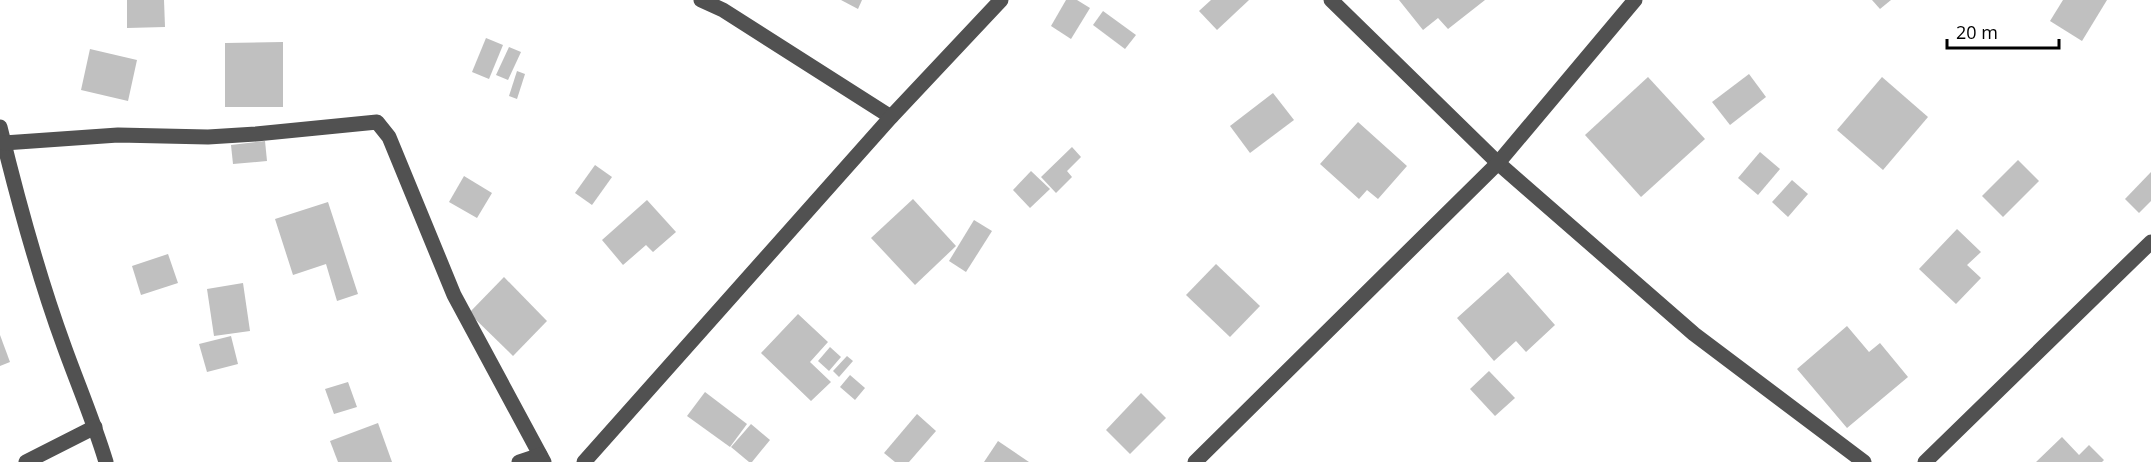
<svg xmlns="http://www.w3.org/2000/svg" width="2151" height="462" font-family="'Open Sans',sans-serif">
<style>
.building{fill:#c0c0c0}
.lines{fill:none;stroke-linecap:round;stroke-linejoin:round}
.minor{stroke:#515151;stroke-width:15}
</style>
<rect width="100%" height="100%" fill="#fff"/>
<!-- building -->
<g class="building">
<polygon points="127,0 164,0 165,27 127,28"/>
<polygon points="841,0 862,0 858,9"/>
<polygon points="1066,0 1077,0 1090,8 1071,39 1051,26"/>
<polygon points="1211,0 1249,0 1217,30 1199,11"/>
<polygon points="1399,0 1485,0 1448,29 1438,18 1423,30"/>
<polygon points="1872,0 1891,0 1880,9"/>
<polygon points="2063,0 2107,0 2082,41 2050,21"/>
<polygon points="1103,11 1136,35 1125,49 1093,25"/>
<polygon points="486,38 503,45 489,79 472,72"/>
<polygon points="283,42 283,107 225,107 225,43"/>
<polygon points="509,47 521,52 508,80 496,75"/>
<polygon points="90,49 137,60 128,101 81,90"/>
<polygon points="517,71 525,74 517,99 509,96"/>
<polygon points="1749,74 1766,97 1730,125 1712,102"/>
<polygon points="1648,77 1705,139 1641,197 1585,135"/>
<polygon points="1882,77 1928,117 1883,170 1837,130"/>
<polygon points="1273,93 1294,120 1250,153 1230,126"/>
<polygon points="1358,122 1407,166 1378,199 1367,190 1359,199 1320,164"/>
<polygon points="265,141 267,161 233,164 231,145"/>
<polygon points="1072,147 1081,157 1067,171 1072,177 1056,193 1041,177"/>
<polygon points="1760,152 1780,169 1758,195 1738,178"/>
<polygon points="2018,160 2039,181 2003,217 1982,196"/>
<polygon points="595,165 612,177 592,205 575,193"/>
<polygon points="1031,171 1050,189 1030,208 1013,190"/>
<polygon points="2151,172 2151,201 2139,213 2125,199"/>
<polygon points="464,176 492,193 477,218 449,202"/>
<polygon points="1792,180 1808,194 1788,217 1772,202"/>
<polygon points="913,199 956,246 915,285 871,238"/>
<polygon points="647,200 676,232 653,252 646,245 623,265 602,240"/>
<polygon points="328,202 358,294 337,301 326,264 293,275 275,219"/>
<polygon points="974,220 992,231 966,272 949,261"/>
<polygon points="1957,229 1981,252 1967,265 1981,278 1956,304 1919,269"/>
<polygon points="168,254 178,283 141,295 132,266"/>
<polygon points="1216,264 1260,306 1230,337 1186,295"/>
<polygon points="1508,272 1555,325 1526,352 1516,341 1494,361 1457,318"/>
<polygon points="504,277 547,321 513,356 469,313"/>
<polygon points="243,283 250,331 214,336 207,289"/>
<polygon points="798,314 828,342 810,362 831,382 811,401 761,353"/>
<polygon points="1847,326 1869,352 1880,343 1908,377 1847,428 1797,369"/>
<polygon points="0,335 10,362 0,366"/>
<polygon points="231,336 238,364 207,372 199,344"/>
<polygon points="830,347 841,357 829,371 818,361"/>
<polygon points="847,356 853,361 839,377 833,371"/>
<polygon points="1489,371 1515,398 1495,416 1470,389"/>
<polygon points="850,375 865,388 855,400 840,387"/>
<polygon points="348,382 357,407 334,414 325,389"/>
<polygon points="705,392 747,424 730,447 687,416"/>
<polygon points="1141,393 1166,418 1130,454 1106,430"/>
<polygon points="917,414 936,431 909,462 895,462 884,453"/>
<polygon points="378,423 392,462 338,462 330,441"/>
<polygon points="751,424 770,440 752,462 749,462 731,447"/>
<polygon points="2062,437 2079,455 2089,445 2104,460 2102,462 2036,462"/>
<polygon points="998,441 1029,462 984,462"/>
</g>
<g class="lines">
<!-- minor -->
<g class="minor">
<polyline points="701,0 723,10 891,117"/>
<polyline points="1331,0 1498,163 1694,334 1864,462"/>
<path d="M0 127C18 201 38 275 64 346 78 385 94 422 106 462"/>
<polyline points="4,143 118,135 208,137 256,134 377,122 389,137 454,295 544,462"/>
<polyline points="26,462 95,427"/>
<polyline points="519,462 540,455"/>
<polyline points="584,462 891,117 1001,0"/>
<polyline points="1195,462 1498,163 1635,0"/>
<polyline points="1925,462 2151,242"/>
</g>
</g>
<!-- scale -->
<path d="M1947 39v9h112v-9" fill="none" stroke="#000000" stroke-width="3"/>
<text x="1956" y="39" font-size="18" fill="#000000" stroke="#ffffff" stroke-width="4.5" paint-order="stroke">20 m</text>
</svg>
